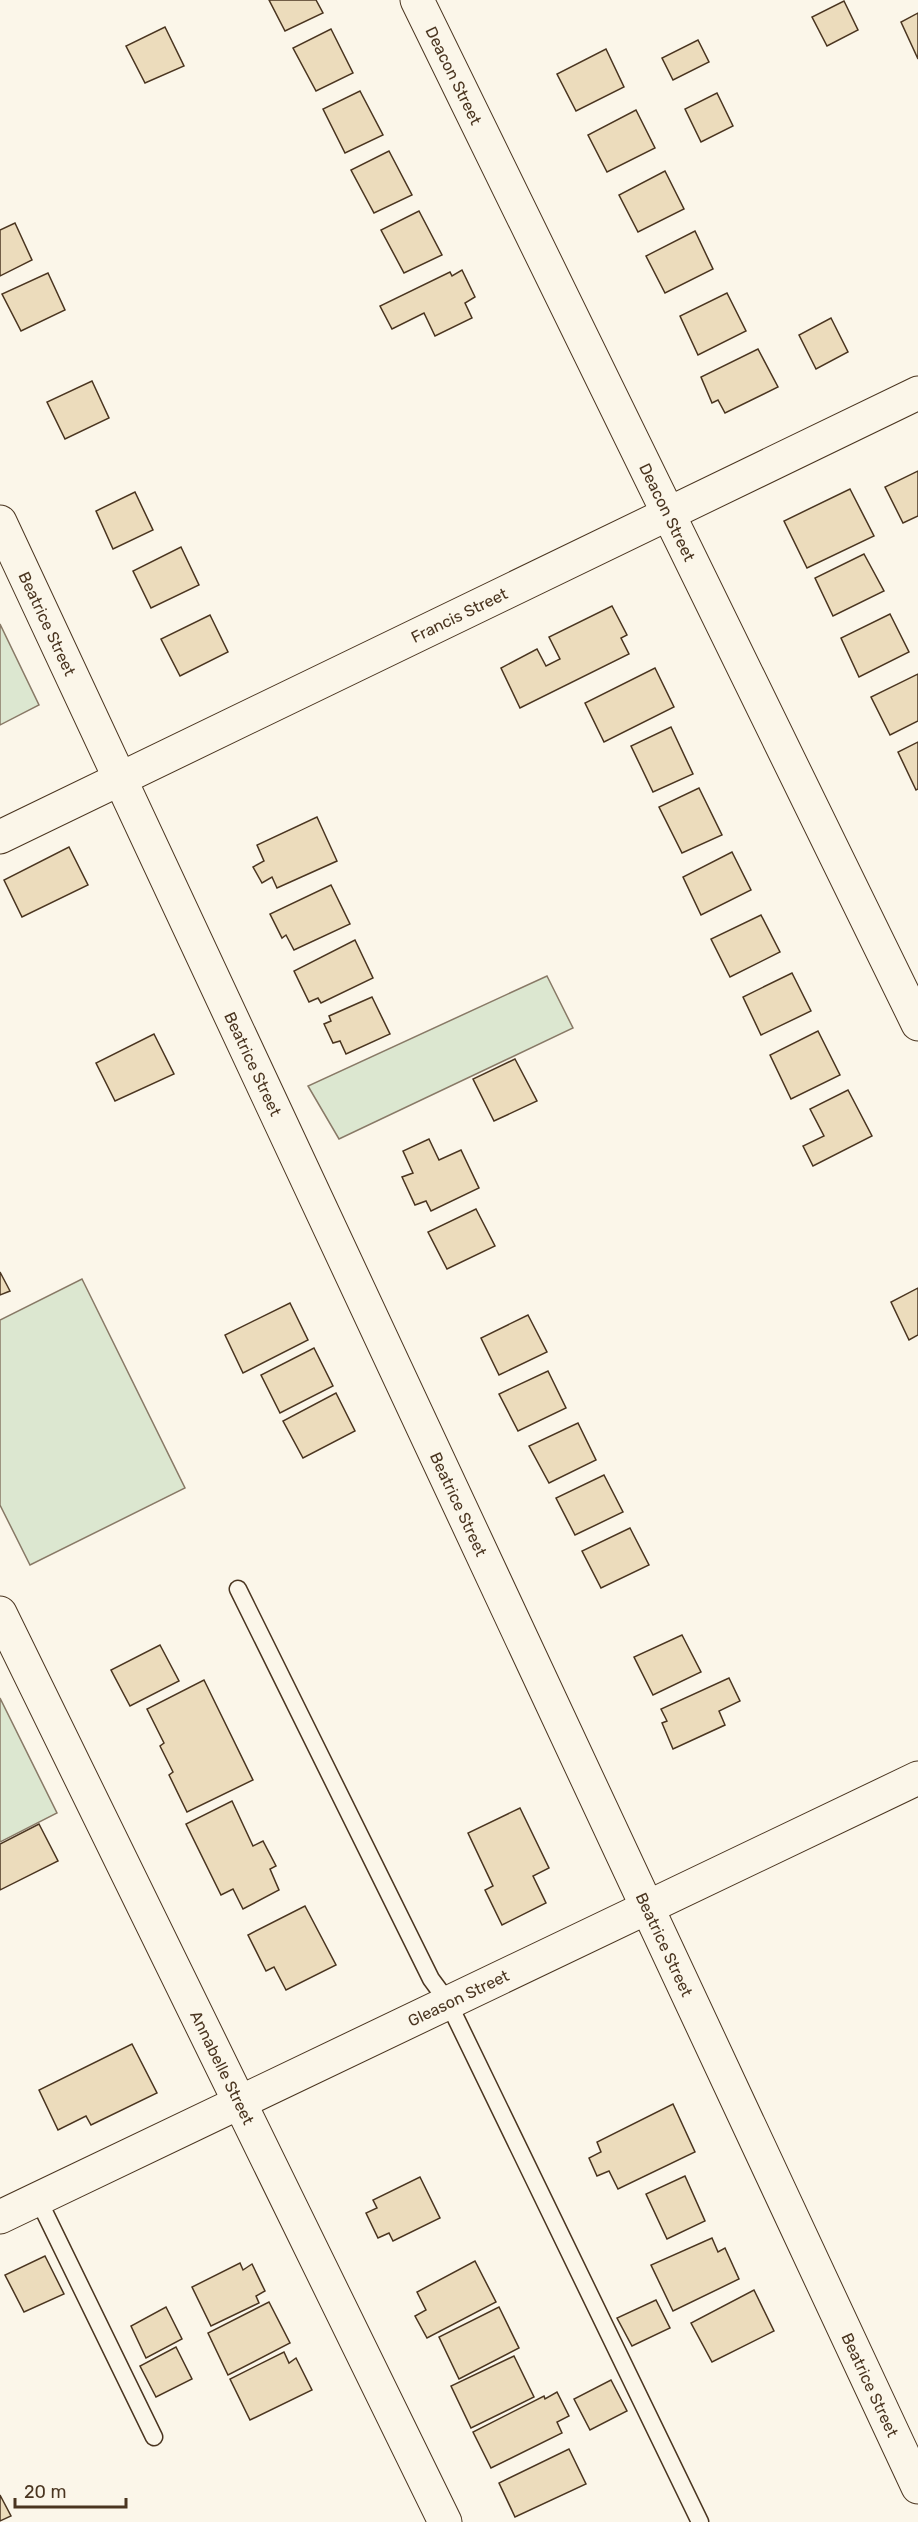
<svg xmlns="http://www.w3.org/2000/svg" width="918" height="2522" font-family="Rubik,sans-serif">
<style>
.green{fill:#dce7d0;stroke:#887966;stroke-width:1.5}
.building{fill:#ecdcbc;stroke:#4a3520;stroke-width:1.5}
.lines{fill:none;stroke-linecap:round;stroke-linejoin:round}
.service-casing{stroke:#4a3520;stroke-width:19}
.minor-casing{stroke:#4a3520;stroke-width:35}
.service{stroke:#fbf6e9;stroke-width:16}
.minor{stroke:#fbf6e9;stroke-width:33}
.labels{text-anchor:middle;stroke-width:4.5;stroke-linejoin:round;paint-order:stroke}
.street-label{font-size:16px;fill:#4a3520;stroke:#fbf6e9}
</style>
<rect width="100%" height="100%" fill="#fbf6e9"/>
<!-- green -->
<g class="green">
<polygon points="0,624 39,705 0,725"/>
<polygon points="547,976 573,1028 339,1139 308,1086"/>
<polygon points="82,1279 185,1488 30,1565 0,1505 0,1320"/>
<polygon points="0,1698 57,1813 0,1842"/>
</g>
<!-- building -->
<g class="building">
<polygon points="269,0 316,0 323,13 285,31"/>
<polygon points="844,1 858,30 827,46 812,17"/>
<polygon points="918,13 918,59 901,22"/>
<polygon points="165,27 184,66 145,83 126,46"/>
<polygon points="331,29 353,73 316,91 293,48"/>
<polygon points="698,40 709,62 673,80 662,58"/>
<polygon points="606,49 624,87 576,111 557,74"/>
<polygon points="360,91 383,135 345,153 323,109"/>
<polygon points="717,93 733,126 701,142 685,109"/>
<polygon points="636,110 655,148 607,172 588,135"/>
<polygon points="389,151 412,195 374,213 351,170"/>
<polygon points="665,171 684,209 638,232 619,195"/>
<polygon points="419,211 442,255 404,273 381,230"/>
<polygon points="15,223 32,260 0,276 0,230"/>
<polygon points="695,231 713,269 665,293 646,256"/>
<polygon points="462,270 475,297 465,303 472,318 435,336 424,313 392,329 380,306 450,272 452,276"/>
<polygon points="48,273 65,310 21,331 2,294"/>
<polygon points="727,293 746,331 698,355 680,316"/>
<polygon points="831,318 848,352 816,369 799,335"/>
<polygon points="758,349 778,387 725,413 718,400 712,403 701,377"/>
<polygon points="92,381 109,418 65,439 47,402"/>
<polygon points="918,471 918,516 903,523 885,487"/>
<polygon points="850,489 874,536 807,568 784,521"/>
<polygon points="135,492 153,530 113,549 96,511"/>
<polygon points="181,547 199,585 151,608 133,571"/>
<polygon points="864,554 884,591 833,616 815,578"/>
<polygon points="612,606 627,635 621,638 629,654 520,708 501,668 537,649 546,666 560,659 549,637"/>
<polygon points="890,614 909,652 859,677 841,638"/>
<polygon points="210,615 228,652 180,676 161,639"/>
<polygon points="655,668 674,707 604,742 585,703"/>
<polygon points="918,674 918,721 890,735 871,697"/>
<polygon points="671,727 693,774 653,792 631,746"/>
<polygon points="918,742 918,789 916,790 898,752"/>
<polygon points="699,788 722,835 682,853 659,807"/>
<polygon points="317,817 337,861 277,888 272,877 262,883 253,867 264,861 257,845"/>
<polygon points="69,847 88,885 22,917 4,880"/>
<polygon points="732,852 751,890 701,915 683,877"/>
<polygon points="331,885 350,924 294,950 286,935 282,938 270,914"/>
<polygon points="761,915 780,952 730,977 711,939"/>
<polygon points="355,940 373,978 321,1003 318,998 309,1002 294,971"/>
<polygon points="792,973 811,1011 761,1035 743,997"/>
<polygon points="372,997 390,1034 346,1054 340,1041 333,1043 324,1024 331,1021 329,1016"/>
<polygon points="818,1031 840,1075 791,1099 770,1055"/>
<polygon points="154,1034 174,1074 115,1101 96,1063"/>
<polygon points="515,1059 537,1101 494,1121 473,1079"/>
<polygon points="848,1090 872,1136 813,1166 803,1146 824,1136 810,1109"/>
<polygon points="429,1139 439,1160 461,1150 479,1188 431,1211 426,1201 415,1205 402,1177 413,1173 403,1151"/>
<polygon points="476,1209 495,1246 447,1269 428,1232"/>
<polygon points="0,1272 10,1291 0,1295"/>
<polygon points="918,1288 918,1335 909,1340 891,1302"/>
<polygon points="290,1303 308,1340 243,1373 225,1335"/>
<polygon points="528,1315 547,1352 499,1375 481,1338"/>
<polygon points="314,1348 333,1386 280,1413 261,1375"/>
<polygon points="548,1371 566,1408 518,1431 499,1394"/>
<polygon points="336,1393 355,1431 303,1458 283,1421"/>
<polygon points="578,1423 596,1460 549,1483 529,1446"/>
<polygon points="604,1475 623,1512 575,1535 556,1498"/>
<polygon points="630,1528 649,1565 601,1588 582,1551"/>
<polygon points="682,1635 701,1672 653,1695 634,1657"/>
<polygon points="160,1645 179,1681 130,1706 111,1670"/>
<polygon points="729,1678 740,1701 719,1711 725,1725 673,1749 662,1723 667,1721 661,1709"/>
<polygon points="204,1680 253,1780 187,1812 169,1775 173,1772 160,1746 164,1743 147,1709"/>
<polygon points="232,1801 253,1846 263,1841 276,1866 270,1869 279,1890 243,1909 233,1889 221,1895 186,1824"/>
<polygon points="520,1808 549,1868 533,1876 546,1903 502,1925 485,1890 493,1886 468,1833"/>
<polygon points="39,1824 58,1861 0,1890 0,1844"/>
<polygon points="305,1906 336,1965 286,1990 274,1967 266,1971 248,1935"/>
<polygon points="132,2044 157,2093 91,2125 86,2116 58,2130 39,2090"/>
<polygon points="673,2104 695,2152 618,2189 609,2171 597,2176 589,2158 601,2152 597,2142"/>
<polygon points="685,2176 705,2221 667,2239 646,2194"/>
<polygon points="420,2177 440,2218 393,2241 389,2233 378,2238 366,2213 377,2208 373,2200"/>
<polygon points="712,2238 718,2252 725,2248 739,2279 673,2311 651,2265"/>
<polygon points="45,2256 64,2294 24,2312 5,2275"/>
<polygon points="475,2261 496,2302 427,2338 415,2316 426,2310 417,2292"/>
<polygon points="240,2263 243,2270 252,2264 265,2291 256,2296 259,2303 211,2326 192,2287"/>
<polygon points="754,2290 774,2331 712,2362 691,2323"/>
<polygon points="656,2300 670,2328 632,2346 617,2318"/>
<polygon points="269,2302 290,2343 228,2375 208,2333"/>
<polygon points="166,2307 182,2339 146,2358 131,2326"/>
<polygon points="499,2307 519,2348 459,2379 439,2337"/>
<polygon points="176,2347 192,2379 156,2397 140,2366"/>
<polygon points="284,2352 289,2363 296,2358 312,2390 250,2420 230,2379"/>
<polygon points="514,2356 534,2397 471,2428 451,2386"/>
<polygon points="611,2380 627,2411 590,2430 574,2399"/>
<polygon points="557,2392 569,2416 557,2422 562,2433 491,2468 473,2432 544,2396 545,2399"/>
<polygon points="569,2449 586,2484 515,2517 499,2483"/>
<polygon points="0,2495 11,2516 0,2521"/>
</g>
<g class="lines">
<!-- service casing -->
<g class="service-casing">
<g id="service">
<polyline points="238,1589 431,1979 448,2002 700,2522"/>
<polyline points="38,2199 154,2437"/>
</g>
</g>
<!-- minor casing -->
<g class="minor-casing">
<g id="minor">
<path id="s1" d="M417 0 918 1024"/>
<path id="s2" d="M0 522 918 2487"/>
<path id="s3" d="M0 837 918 393"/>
<path id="s4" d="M0 1613 445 2522"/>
<path id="s5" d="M0 2217 918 1778"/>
</g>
</g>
<!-- service -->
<use href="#service" class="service"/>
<!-- minor -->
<use href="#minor" class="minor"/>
</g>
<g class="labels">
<!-- street labels -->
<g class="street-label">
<text dy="6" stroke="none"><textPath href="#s1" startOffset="84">Deacon Street</textPath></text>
<text dy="6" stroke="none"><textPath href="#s1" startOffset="570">Deacon Street</textPath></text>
<text dy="6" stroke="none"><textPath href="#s3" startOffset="510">Francis Street</textPath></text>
<text dy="6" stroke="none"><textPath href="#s2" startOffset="112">Beatrice Street</textPath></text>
<text dy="6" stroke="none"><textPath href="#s2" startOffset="598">Beatrice Street</textPath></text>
<text dy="6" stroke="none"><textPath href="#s2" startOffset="1084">Beatrice Street</textPath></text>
<text dy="6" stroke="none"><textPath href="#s2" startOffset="1570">Beatrice Street</textPath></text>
<text dy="6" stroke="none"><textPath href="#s5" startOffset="508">Gleason Street</textPath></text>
<text dy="6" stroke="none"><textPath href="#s4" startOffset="506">Annabelle Street</textPath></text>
<text dy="6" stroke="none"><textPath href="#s2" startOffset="2056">Beatrice Street</textPath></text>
</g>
</g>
<!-- scale -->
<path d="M15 2498v9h111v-9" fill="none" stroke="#4a3520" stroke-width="3"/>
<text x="24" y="2498" font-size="18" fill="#4a3520" stroke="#fbf6e9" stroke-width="4.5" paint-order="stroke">20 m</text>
</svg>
